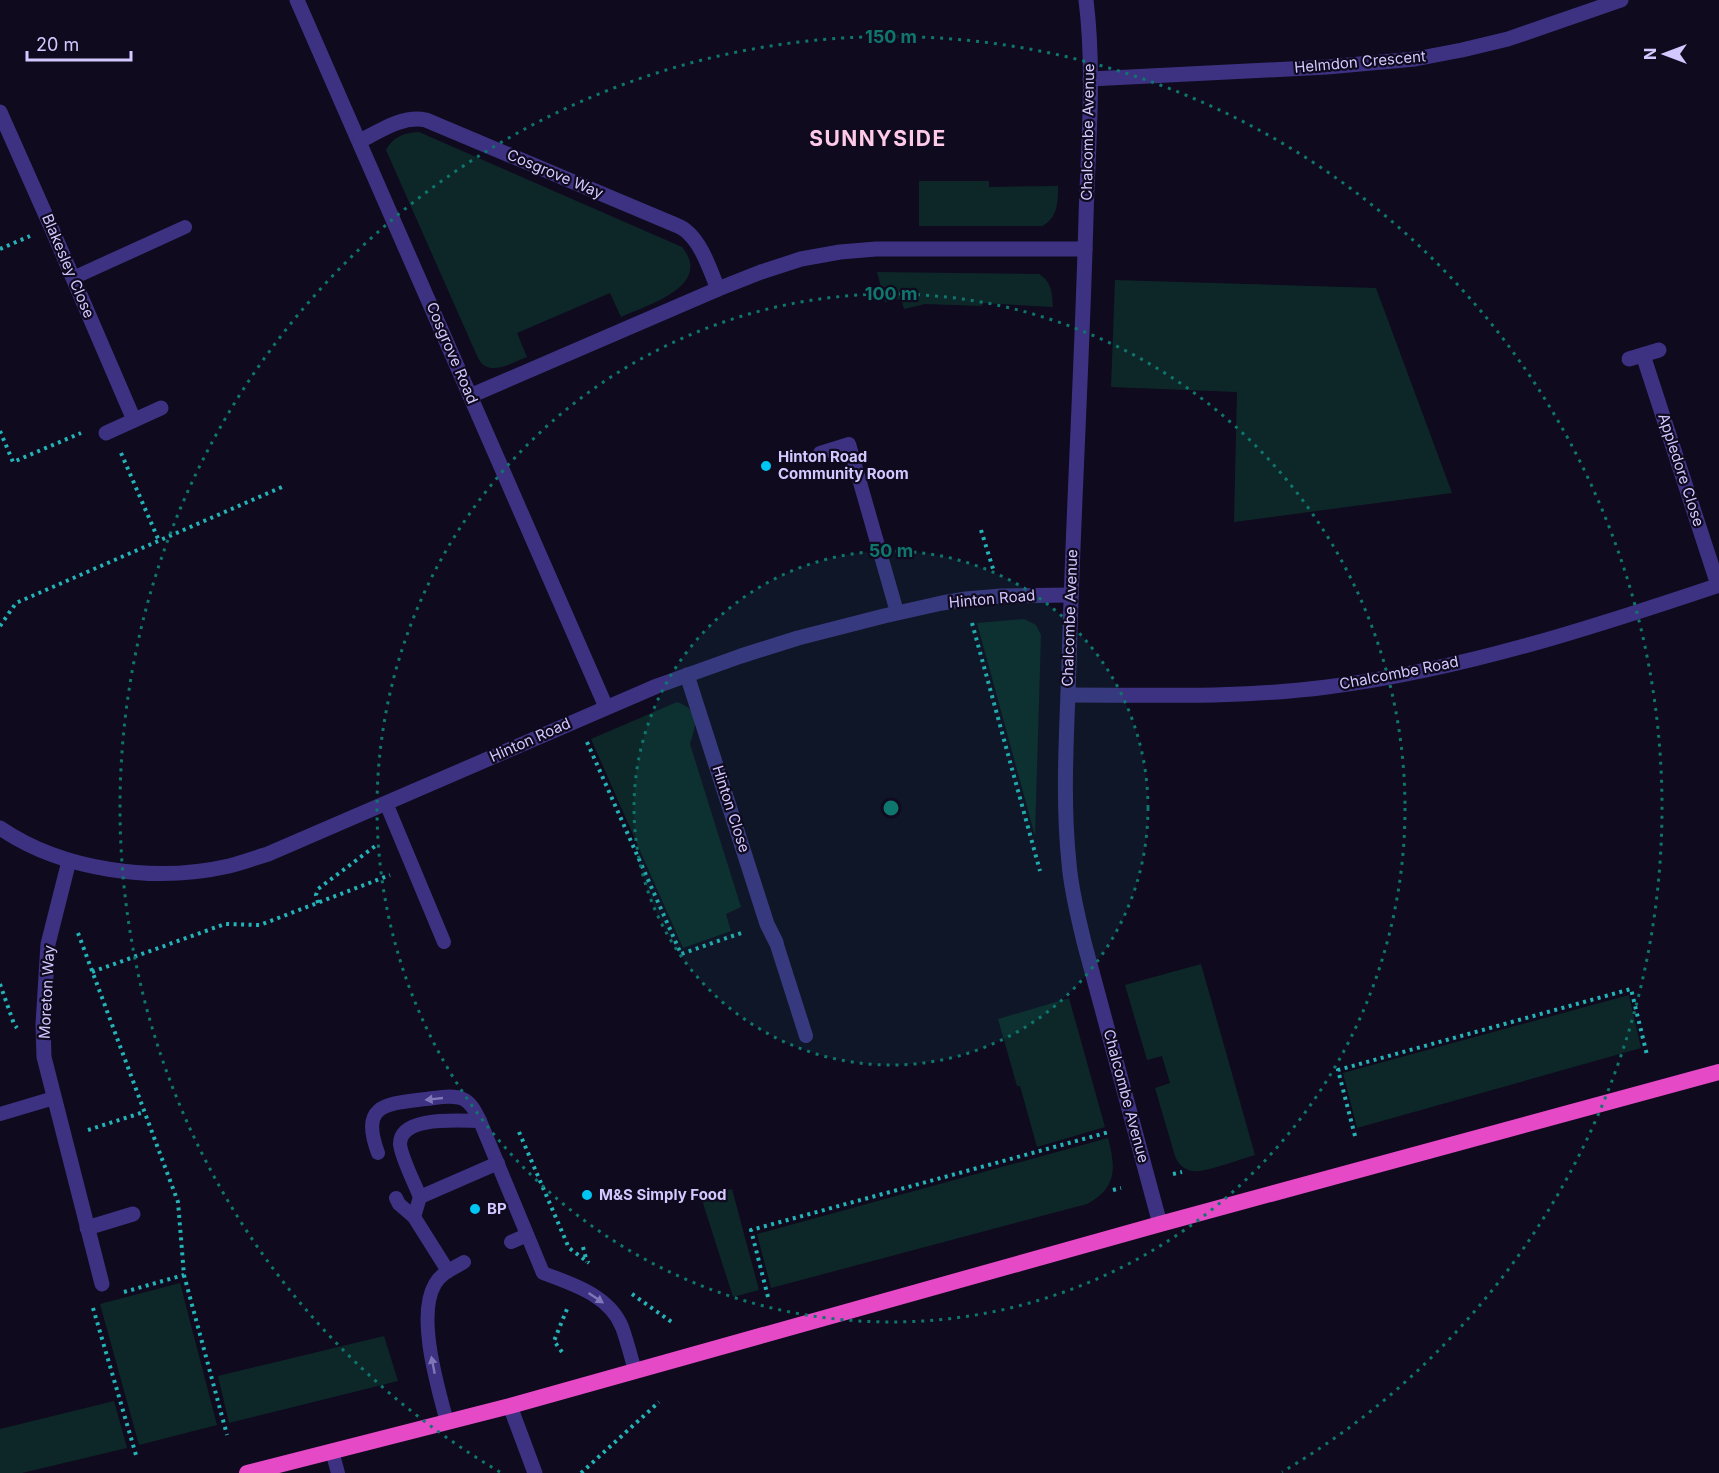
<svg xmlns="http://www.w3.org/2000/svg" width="1719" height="1473" font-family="Inter,sans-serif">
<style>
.green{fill:#0d2728}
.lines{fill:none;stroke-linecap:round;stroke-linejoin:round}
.path{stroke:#24b3b6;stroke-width:4;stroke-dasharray:3 4.5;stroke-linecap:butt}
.service{stroke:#3c3281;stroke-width:14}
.minor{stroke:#3c3281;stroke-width:15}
.trunk{stroke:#e649c6;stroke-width:16}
.oneway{fill:#8076ba}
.ring{fill:none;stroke:#0f766e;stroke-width:3;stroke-dasharray:3 6}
.poi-dot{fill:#00c6f3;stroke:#0f0a1e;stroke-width:2}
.labels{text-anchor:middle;stroke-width:4.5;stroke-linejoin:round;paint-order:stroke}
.street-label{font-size:15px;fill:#d3c8ff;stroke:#0f0a1e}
.poi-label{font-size:15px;font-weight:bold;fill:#d3c8ff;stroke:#0f0a1e;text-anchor:start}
.district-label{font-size:21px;font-weight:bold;letter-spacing:1.5px;fill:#ffcae7;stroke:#0f0a1e}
.centre{fill:#0f766e;stroke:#0f0a1e;stroke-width:3}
.ring-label{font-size:18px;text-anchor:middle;font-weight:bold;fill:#0f766e;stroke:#0f0a1e;stroke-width:4.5;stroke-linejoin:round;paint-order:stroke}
</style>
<rect width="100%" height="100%" fill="#0f0a1e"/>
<!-- green -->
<g class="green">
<path d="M419 132 682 247C714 286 647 305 621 317L610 293 517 333 527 357C511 363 488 378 478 358L386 150C394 136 404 133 419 132Z"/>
<path d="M919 181H989V187L1058 186C1058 202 1058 218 1042 226H919Z"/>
<path d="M877 272 1039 274C1052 282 1052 293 1053 307L983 303 982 306 925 304 904 309 901 299 885 302Z"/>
<polygon points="1115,280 1376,288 1452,493 1234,522 1237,392 1111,387"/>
<polygon points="1024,619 1036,625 1041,635 1035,836 977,623"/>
<path d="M677 702C701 711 696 724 690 744L741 907 726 914 731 931 683 948 591 739Z"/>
<path d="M1201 964 1255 1155C1241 1159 1204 1173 1193 1171 1184 1170 1178 1164 1175 1156L1155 1088 1170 1083 1162 1056 1147 1060 1125 985Z"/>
<polygon points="1629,995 1641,1048 1357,1128 1343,1073"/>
<polygon points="1069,998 1105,1127 1037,1147 1020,1086 1017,1086 998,1019"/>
<path d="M1108 1138C1116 1168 1117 1188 1087 1204L771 1288 757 1234Z"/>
<polygon points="732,1189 759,1290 733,1297 701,1197"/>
<polygon points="180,1283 217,1425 139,1445 100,1304"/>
<polygon points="384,1336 398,1381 229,1423 218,1376"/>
<polygon points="114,1401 127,1448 22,1473 0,1473 0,1429"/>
</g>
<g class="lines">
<!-- path -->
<g class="path">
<polyline points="0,249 30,236"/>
<polyline points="0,431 13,462 81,433"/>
<polyline points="121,453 159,541"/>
<polyline points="981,530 994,572"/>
<polyline points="972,623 1040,871"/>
<polyline points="0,626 16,603 282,487"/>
<polyline points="587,742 681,954 744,932"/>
<polyline points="318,903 316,895 318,889 378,844"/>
<polyline points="78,933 178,1202 184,1275 227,1435"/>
<polyline points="92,972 225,924 260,925 390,875"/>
<polyline points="0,984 14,1024 17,1028"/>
<polyline points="88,1130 144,1112"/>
<polyline points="519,1132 569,1248 589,1263"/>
<polyline points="1355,1136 1338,1070 1631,989 1647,1055"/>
<polyline points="1173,1174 1182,1172"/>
<polyline points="1113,1190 1121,1188"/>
<polyline points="583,1247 587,1262"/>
<polyline points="124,1292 184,1275"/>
<polyline points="632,1294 673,1323"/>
<polyline points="768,1297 751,1230 1109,1132"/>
<polyline points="93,1308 136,1455"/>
<polyline points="562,1352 554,1341 567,1309"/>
<polyline points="581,1473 659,1402"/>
</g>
<!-- service -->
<g class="service">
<polyline points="73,278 185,227"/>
<polyline points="820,453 849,444 897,612"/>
<polyline points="386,803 444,942"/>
<polyline points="776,942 806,1036"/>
<polyline points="0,1114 54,1098"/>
<path d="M378 1153C360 1104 385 1104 426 1099 437 1098 452 1094 463 1099 472 1103 476 1113 480 1121L543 1273C572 1284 609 1295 622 1327 627 1341 631 1356 635 1371"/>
<path d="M420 1197C415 1184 401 1157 400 1144 400 1115 461 1121 480 1121"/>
<polyline points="396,1198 399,1204 414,1217 448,1271"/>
<polyline points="414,1217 420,1197 498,1163"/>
<polyline points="511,1242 527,1235"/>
<path d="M447 1422C438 1388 416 1316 435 1284 441 1273 454 1268 464 1262"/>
<polyline points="332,1451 338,1473"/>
</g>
<!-- minor -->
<g class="minor">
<polyline points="297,0 606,707"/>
<path d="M1086 0C1095 72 1088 146 1086 218 1082 367 1073 515 1069 664 1067 730 1062 797 1069 863 1071 890 1078 916 1084 942L1160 1224"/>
<polyline points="1090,79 1327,67 1415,59 1462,50 1508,39 1621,0"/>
<polyline points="0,112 51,227 134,420"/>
<path d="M360 141C380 131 402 115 426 120L671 223C676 225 681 227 685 230 702 243 710 270 718 289"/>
<polyline points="1643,355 1718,585"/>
<polyline points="1629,359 1659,350"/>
<polyline points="470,396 718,289 761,272 801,259 840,252 876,249 1085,249"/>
<polyline points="106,433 161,408"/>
<polyline points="687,675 767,924 776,942"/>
<path d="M1068 695C1153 695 1242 698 1327 687 1461 670 1591 628 1719 585"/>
<path d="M0 828C63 871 155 883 229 866 242 863 255 858 268 854L657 686 741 656 798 638 884 616 942 603 966 599 1001 596 1071 595"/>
<polyline points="69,861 48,944 43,1024 44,1057 102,1284"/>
<polyline points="87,1228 133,1214"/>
<polyline points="510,1406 535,1473"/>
</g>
<!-- trunk -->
<polyline class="trunk" points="247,1473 510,1406 1160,1224 1719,1072"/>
</g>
<!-- one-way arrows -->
<defs><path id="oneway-solid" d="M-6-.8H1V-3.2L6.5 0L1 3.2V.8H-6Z" transform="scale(1.5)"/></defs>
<g class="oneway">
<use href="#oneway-solid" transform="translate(434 1099) rotate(174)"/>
<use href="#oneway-solid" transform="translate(596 1298) rotate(34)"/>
<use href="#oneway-solid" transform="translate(433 1365) rotate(-101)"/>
</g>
<!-- distance rings -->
<circle cx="891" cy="808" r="257" fill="#0f766e" fill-opacity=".12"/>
<g class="ring">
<circle cx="891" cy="808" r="257"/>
<circle cx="891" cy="808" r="514"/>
<path d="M500 1472A771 771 0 1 1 1282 1472"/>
</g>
<!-- markers -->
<g class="poi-dot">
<circle cx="766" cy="466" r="6"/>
<circle cx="587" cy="1195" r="6"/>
<circle cx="475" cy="1209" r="6"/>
</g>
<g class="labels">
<!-- street labels -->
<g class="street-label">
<text transform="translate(1360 62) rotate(-5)" y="5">Helmdon Crescent</text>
<text transform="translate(1088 132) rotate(-89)" y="5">Chalcombe Avenue</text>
<text transform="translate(555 174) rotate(23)" y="5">Cosgrove Way</text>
<text transform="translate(68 266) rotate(67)" y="5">Blakesley Close</text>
<text transform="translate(452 353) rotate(67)" y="5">Cosgrove Road</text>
<text transform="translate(1681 470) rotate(72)" y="5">Appledore Close</text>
<text transform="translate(992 599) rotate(-5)" y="5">Hinton Road</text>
<text transform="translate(1070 618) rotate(-88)" y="5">Chalcombe Avenue</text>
<text transform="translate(1399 673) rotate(-11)" y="5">Chalcombe Road</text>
<text transform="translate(530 740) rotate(-24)" y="5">Hinton Road</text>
<text transform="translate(731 809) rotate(72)" y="5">Hinton Close</text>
<text transform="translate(47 992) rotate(-87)" y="5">Moreton Way</text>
<text transform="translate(1126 1096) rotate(75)" y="5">Chalcombe Avenue</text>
</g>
<!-- poi labels -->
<g class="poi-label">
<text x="778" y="462">Hinton Road<tspan x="778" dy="17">Community Room</tspan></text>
<text x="599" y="1200">M&amp;S Simply Food</text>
<text x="487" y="1214">BP</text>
</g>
<!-- district labels -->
<g class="district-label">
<text x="878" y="146">SUNNYSIDE</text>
</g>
</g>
<circle cx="891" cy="808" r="9" class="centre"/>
<g class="ring-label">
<text x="891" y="43">150 m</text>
<text x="891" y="300">100 m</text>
<text x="891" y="557">50 m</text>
</g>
<!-- north arrow -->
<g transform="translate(1665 54) rotate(270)" stroke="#0f0a1e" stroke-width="4.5" paint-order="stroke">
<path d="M0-4.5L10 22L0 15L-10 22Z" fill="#d3c8ff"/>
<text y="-9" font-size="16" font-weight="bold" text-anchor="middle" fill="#d3c8ff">N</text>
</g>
<!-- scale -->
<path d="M27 51v9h104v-9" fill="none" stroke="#d3c8ff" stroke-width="3"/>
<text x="36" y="51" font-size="18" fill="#d3c8ff" stroke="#0f0a1e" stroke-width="4.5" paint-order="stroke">20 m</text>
</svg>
